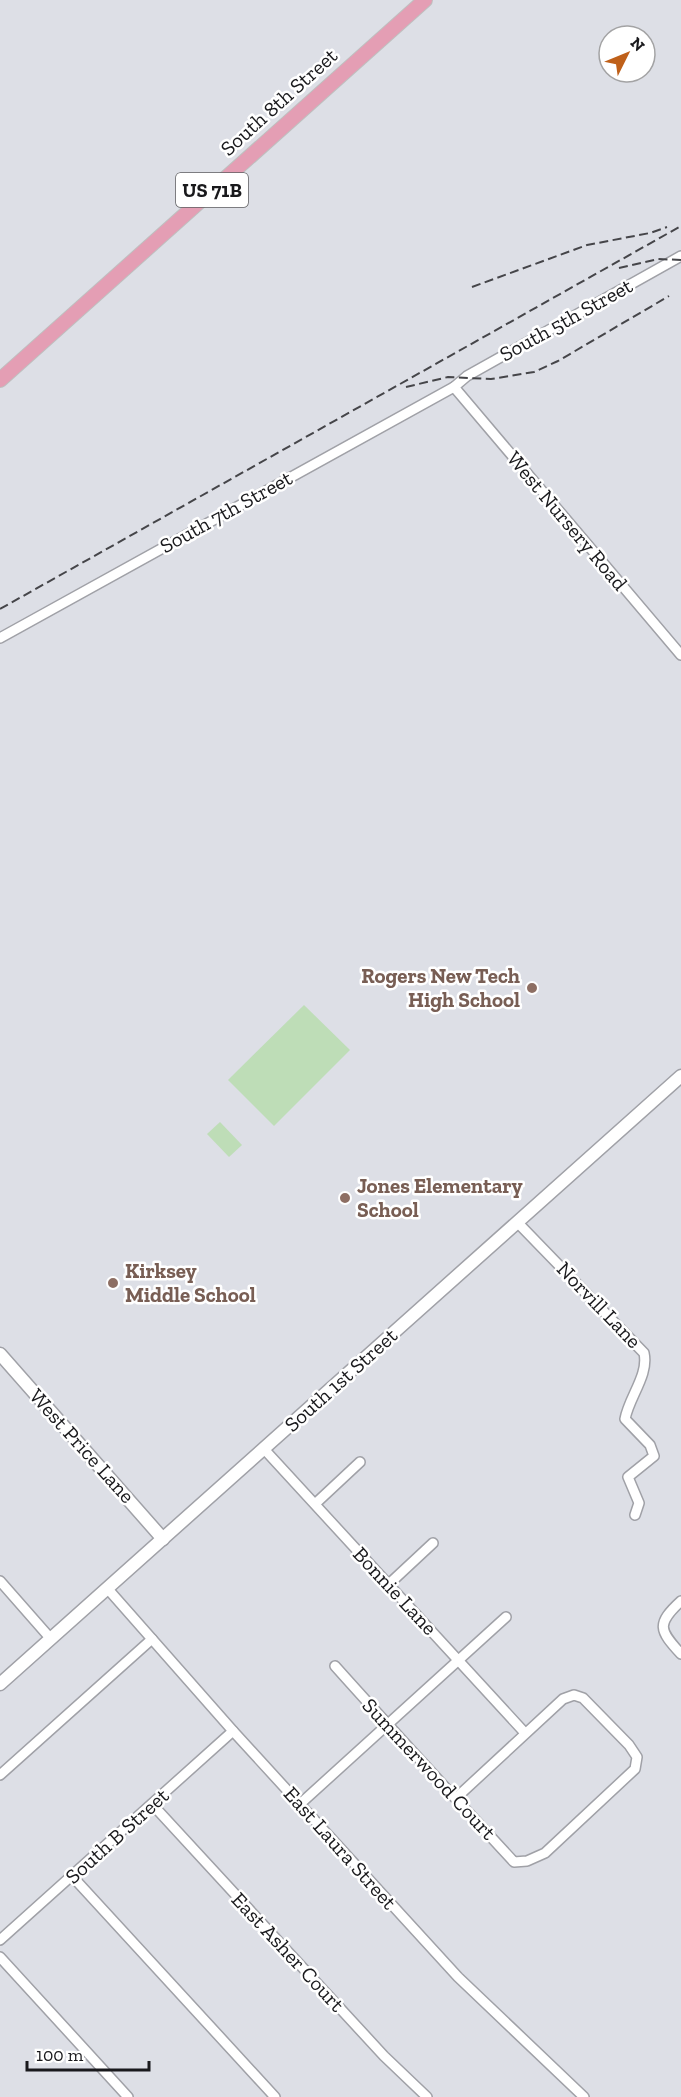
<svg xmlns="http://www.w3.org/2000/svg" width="681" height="2097" font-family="'Zilla Slab',serif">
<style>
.green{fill:#beddb7}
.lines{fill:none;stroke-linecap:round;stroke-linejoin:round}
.street-casing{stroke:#a0a1a7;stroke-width:12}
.secondary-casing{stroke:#a0a1a7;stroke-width:15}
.primary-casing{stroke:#bfbfbf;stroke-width:16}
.street{stroke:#fff;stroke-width:9}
.secondary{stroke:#fff;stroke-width:12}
.primary{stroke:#e49eb4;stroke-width:14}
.rail{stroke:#454549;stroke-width:2;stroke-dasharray:9 4.5;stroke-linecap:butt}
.education-dot{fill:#8d6e63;stroke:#fff;stroke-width:2}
.labels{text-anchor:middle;stroke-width:5;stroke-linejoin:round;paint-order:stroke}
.shield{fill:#fff;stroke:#5e5e60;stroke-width:1.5}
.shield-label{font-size:20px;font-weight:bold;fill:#19191c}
.street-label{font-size:21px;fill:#19191c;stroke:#fff}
.education-label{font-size:21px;font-weight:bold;fill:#785e54;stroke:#fff;text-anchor:start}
</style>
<rect width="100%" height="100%" fill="#dddfe6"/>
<!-- green -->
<g class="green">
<polygon points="304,1005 350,1050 274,1126 228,1080"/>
<polygon points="220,1122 242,1145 229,1157 207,1134"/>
</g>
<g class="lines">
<!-- street casing -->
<g class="street-casing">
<g id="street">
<polyline points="454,387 681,655"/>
<polyline points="0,638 454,387 467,376 681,256"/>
<path d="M518 1223 644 1353C649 1375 629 1397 625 1419L650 1445 654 1456 628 1477 639 1503 635 1515"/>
<polyline points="264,1449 525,1733"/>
<polyline points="315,1504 360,1462"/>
<polyline points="0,1581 51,1639"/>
<polyline points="389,1584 433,1543"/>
<polyline points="107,1588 233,1731 458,1977 584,2097"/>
<path d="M681 1601C656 1624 659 1630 681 1654"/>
<path d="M335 1666C394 1732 454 1797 514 1862L527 1861 545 1853 635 1769 637 1757 629 1745 583 1698 574 1695 563 1699 456 1798"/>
<polyline points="0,1775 152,1639"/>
<polyline points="152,1804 384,2056 427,2097"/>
<polyline points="300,1804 506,1617"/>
<polyline points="72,1876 275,2097"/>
<polyline points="0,1940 233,1731"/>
<polyline points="0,1957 128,2097"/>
</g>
</g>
<!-- secondary casing -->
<g class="secondary-casing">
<g id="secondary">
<polyline points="0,1354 163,1539"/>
<polyline points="0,1684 681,1076"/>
</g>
</g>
<!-- primary casing -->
<g class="primary-casing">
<polyline id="primary" points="0,380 425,0"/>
</g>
<!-- street -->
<use href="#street" class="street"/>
<!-- secondary -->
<use href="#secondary" class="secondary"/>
<!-- primary -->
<use href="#primary" class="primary"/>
<!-- rail -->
<g class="rail">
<polyline points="619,268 658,259 681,260"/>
<polyline points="472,287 587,245 650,233 667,227"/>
<polyline points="406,387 448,377 491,379 534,372 558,361 669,296"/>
<polyline points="0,609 681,226"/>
</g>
</g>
<!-- markers -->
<g class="education-dot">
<circle cx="532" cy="988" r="6"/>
<circle cx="345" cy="1198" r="6"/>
<circle cx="113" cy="1283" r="6"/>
</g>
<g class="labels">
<!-- shield labels -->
<rect class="shield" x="176" y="173" width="72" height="34" rx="4.5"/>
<g class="shield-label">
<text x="212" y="197">US 71B</text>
</g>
<!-- street labels -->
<g class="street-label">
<text transform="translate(279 102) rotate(-42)" y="7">South 8th Street</text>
<text transform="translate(566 320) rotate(-29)" y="7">South 5th Street</text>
<text transform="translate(226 512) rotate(-29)" y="7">South 7th Street</text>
<text transform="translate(567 521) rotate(50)" y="7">West Nursery Road</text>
<text transform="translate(599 1305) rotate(46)" y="7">Norvill Lane</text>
<text transform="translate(341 1380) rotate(-42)" y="7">South 1st Street</text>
<text transform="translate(82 1446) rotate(48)" y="7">West Price Lane</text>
<text transform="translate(395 1591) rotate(47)" y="7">Bonnie Lane</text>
<text transform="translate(429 1769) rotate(47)" y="7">Summerwood Court</text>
<text transform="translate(117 1836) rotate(-42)" y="7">South B Street</text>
<text transform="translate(340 1848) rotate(48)" y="7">East Laura Street</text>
<text transform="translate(288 1952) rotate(47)" y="7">East Asher Court</text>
</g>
<!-- education labels -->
<g class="education-label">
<text x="520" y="983" text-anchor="end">Rogers New Tech<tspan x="520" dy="24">High School</tspan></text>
<text x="357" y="1193">Jones Elementary<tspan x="357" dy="24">School</tspan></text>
<text x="125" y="1278">Kirksey<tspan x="125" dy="24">Middle School</tspan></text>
</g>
</g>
<!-- north arrow -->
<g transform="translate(627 54) rotate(47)"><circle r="28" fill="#ffffff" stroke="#a3a3a4" stroke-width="1.5"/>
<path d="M0-4.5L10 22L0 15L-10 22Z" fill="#bf6019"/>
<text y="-9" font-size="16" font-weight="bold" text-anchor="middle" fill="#19191c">N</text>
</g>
<!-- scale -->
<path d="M27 2061v9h122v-9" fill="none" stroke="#19191c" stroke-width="3"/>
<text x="36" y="2061" font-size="18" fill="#19191c" stroke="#ffffff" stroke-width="4.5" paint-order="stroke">100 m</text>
</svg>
